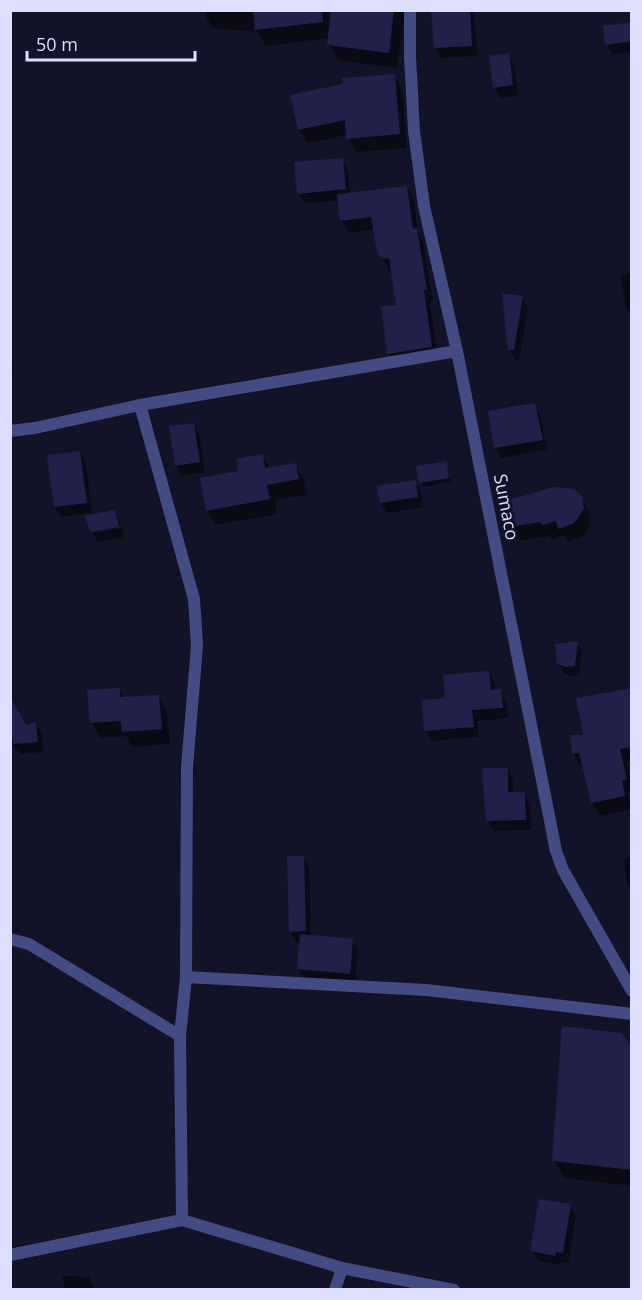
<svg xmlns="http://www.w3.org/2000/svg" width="642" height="1300" font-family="'Open Sans',sans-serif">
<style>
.shadow{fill:#0007}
.building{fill:#212048}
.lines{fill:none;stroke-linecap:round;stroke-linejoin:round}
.street{stroke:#424b83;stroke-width:12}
.labels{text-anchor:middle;stroke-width:6;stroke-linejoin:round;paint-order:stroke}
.street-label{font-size:18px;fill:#dddffc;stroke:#131328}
</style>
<rect width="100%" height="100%" fill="#131328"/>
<!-- shadow -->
<g class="shadow">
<polygon points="203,10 405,10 397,68 338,60 329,44 329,38 266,46 258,32 212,28"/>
<polygon points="433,10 473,10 478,56 441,58 435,48"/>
<polygon points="632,24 632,52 613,55 607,44"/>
<polygon points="508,55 514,65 518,96 500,98 494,87"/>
<polygon points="394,76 402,90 407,148 356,152 348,135 307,143 299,130"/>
<polygon points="342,159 348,170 350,194 407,187 414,199 418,232 423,242 433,302 430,303 438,359 395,365 388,353 398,306 392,270 390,271 378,251 374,229 349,233 341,220 339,201 304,203 298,193"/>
<polygon points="632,273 632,315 631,315 625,305 621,275"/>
<polygon points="522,297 528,308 519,360 516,360 509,350"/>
<polygon points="10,352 14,372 10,387"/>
<polygon points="534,405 540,415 547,450 501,458 495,447"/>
<polygon points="193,424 199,435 205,472 182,476 176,465"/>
<polygon points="80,452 86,463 92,513 61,517 55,507"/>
<polygon points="262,456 270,469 295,464 304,480 307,495 275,500 277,514 216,525 207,510 240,472"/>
<polygon points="446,463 448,468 451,482 423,487 421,482"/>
<polygon points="415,481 421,492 423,507 387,513 381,503"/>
<polygon points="581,497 589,512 591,524 582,537 568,542 564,535 552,539 549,536 520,541 512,527 507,502"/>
<polygon points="115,511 121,525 92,530"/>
<polygon points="122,528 124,538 98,542 93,533"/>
<polygon points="577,643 582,651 579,675 572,676 564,673 559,664"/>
<polygon points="489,673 495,683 495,691 500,691 506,701 508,718 477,721 479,737 432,741 426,731 446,700"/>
<polygon points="119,689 124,698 159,696 167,712 170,744 132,747 126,736 100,738 91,722"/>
<polygon points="632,689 632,760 626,762 632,784 632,792 628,793 631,809 600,816 592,803 584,766 581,766 574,754 585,736"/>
<polygon points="10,717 26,726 36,724 42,734 43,752 21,754 18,749 15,749 10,741"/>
<polygon points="507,769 513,780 513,794 524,793 530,804 531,830 494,831 488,820"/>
<polygon points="303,857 309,867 311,937 352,941 358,951 355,984 304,979 298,969 301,942 296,942 290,931"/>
<polygon points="632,857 632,889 627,882 623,859"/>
<polygon points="632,1050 632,1186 564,1178 554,1160"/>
<polygon points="570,1206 576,1216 568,1263 561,1262 560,1265 538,1261 532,1251"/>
<polygon points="62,1276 89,1277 95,1290 65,1290"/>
</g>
<!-- building -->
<g class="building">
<polygon points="253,10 322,10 323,22 255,30"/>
<polygon points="331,10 394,10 389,53 327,45"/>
<polygon points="431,10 470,10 472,46 434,48"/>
<polygon points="632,22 632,41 605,45 603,26"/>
<polygon points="509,53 513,85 493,88 489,56"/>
<polygon points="395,74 400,134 346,139 345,120 298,130 290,95 342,84 342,78"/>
<polygon points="343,158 346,189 297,194 294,162"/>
<polygon points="407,186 413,229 417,228 427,290 424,290 432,347 387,354 381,307 396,305 389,258 382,259 377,252 371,217 340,221 337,194"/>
<polygon points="502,293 523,296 514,350 508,350"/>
<polygon points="535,403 543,440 494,448 488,411"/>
<polygon points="194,423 200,462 175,466 169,426"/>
<polygon points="80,451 87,503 54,507 47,455"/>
<polygon points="263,454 265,468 296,463 299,479 267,485 270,499 206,511 200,478 238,471 236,459"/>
<polygon points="447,461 449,478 419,483 416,466"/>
<polygon points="416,480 418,497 380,503 377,486"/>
<polygon points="554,487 574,489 582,496 584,509 574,523 558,529 556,521 543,525 540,522 510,527 505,501"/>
<polygon points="115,510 119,527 91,532 84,516"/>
<polygon points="578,641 575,666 566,667 557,664 555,644"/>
<polygon points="489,671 491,690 501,689 503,708 472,710 474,727 424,731 422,700 445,698 443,675"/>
<polygon points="120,688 120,697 159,695 162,729 122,732 121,721 90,723 87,690"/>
<polygon points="632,688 632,747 620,749 627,779 622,780 625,796 591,803 579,753 572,754 570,735 583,735 576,698"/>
<polygon points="10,697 26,725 36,722 38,742 13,744 13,739 10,739"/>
<polygon points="482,768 508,768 508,792 525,792 526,820 486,821"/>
<polygon points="287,856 304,856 306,931 289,932"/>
<polygon points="300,934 353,939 350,974 297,969"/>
<polygon points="562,1026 621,1033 632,1046 632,1170 552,1161"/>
<polygon points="539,1199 571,1204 563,1253 556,1252 555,1256 530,1251"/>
</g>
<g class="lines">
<!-- street -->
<g class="street">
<polyline points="410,10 410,56 414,131 424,206 457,351 556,851 563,870 632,991"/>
<polyline points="140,405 194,599 197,646 187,767 186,977 180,1036 182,1220"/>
<polyline points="10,431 35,428 140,405 457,351"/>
<polyline points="10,939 29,944 180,1036"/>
<polyline points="186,977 426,990 632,1014"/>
<polyline points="10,1255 182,1220 342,1268 454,1290"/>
<polyline points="335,1290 342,1268"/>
</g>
</g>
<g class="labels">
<!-- street labels -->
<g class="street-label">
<text transform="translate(506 507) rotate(79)" y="6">Sumaco</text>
</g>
</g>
<!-- border -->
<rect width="642" height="1300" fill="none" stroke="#dddffc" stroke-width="24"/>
<!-- scale -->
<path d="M27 51v9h168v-9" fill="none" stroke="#dddffc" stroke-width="3"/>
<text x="36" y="51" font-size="18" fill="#dddffc" stroke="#131328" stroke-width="4.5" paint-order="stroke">50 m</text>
</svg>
